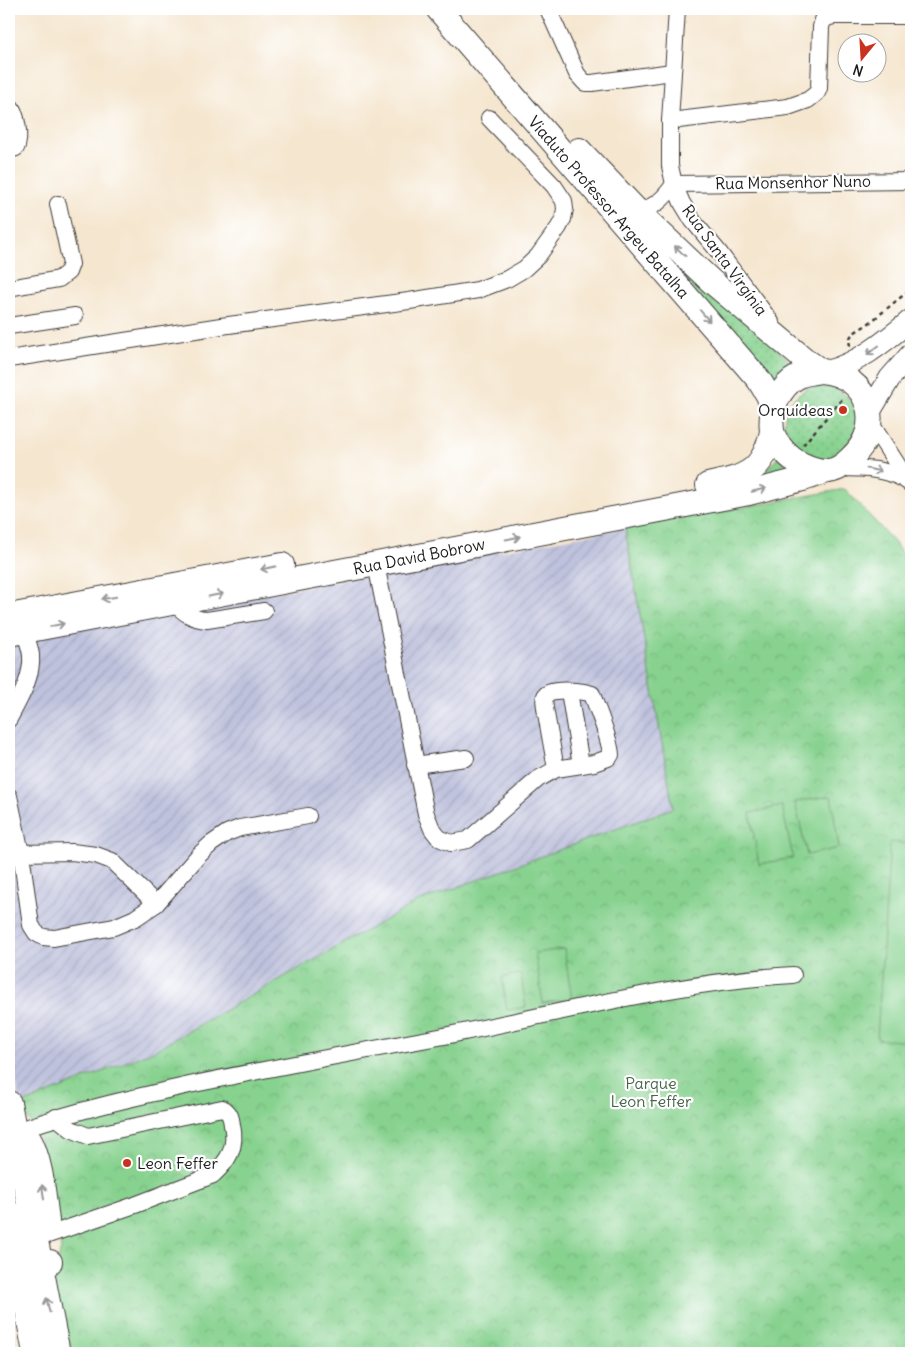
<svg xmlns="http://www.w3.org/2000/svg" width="920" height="1362" font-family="Delius,sans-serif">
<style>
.industrial{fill:url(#industrial-furrows)}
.grass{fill:url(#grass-dots);stroke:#527756}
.park{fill:url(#park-crowns);stroke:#527756}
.pitch{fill:#87d28f;stroke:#527756}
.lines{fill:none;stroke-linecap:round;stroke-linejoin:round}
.minor-casing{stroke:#3d3a37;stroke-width:18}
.major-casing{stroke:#3d3a37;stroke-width:23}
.highway-casing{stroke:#3d3a37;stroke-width:26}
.path{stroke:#3d3a37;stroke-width:2.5;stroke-dasharray:4 4;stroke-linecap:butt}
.minor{stroke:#fff;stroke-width:16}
.major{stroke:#fff;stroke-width:21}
.highway{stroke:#fff;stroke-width:24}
.oneway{stroke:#999}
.poi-dot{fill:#c8321e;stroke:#fff;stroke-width:2}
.labels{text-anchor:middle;stroke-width:4.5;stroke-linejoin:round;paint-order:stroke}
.street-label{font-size:16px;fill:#1c1c1c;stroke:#fff}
.poi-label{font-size:16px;fill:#1c1c1c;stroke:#fff;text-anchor:end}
.park-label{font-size:16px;fill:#47654a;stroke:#fff}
</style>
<defs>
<pattern id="industrial-furrows" width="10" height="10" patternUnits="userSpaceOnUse" patternTransform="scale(1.25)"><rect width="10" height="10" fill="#bfc2dd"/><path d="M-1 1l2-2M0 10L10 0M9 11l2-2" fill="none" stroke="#a4a6bd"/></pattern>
<pattern id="grass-dots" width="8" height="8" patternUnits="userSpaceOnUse" patternTransform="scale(1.25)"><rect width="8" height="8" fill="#87d28f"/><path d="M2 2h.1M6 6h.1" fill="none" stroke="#74b47b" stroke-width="1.8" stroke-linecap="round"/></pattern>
<pattern id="park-crowns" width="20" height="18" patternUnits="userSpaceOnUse" patternTransform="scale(1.25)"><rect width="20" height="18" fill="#87d28f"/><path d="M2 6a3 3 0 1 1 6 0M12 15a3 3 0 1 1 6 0" fill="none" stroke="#74b47b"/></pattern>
</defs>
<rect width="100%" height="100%" fill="#fff"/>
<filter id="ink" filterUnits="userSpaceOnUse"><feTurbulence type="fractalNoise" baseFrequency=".02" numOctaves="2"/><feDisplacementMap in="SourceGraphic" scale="10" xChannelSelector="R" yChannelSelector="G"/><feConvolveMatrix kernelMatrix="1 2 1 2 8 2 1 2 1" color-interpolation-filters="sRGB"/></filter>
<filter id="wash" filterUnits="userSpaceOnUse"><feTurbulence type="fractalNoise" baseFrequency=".0096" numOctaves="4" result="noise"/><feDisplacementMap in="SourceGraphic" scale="20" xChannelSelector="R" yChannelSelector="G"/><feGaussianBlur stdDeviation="1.12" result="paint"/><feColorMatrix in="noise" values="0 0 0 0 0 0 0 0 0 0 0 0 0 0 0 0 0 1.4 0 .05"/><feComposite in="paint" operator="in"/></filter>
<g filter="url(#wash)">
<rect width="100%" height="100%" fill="#f5e6cf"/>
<!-- industrial -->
<polygon class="industrial" points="625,528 673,808 417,902 153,1051 20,1105 9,1039 9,641"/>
<!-- grass -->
<g class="grass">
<polygon points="638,223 802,372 776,392"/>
<polygon points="817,386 829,387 840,391 849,398 856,409 859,420 858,432 834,459 822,461 800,454 786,436 784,425 785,414 789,404 797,395 806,389"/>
<polygon points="779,456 786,466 793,479 757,478 766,471"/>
</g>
<!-- park -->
<polygon class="park" points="845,489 895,543 911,569 911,1353 64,1353 53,1284 61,1248 58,1221 38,1136 20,1105 153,1051 417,902 673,808 625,528"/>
<!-- pitch -->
<g class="pitch">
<polygon points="831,796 839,848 807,855 795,802"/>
<polygon points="782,806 793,858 759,864 750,813"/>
<polygon points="890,842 911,844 911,1042 877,1039"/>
<polygon points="564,949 572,999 543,1003 535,953"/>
<polygon points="521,974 526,1007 507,1010 502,977"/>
</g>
</g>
<g filter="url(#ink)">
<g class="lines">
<!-- minor casing -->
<g class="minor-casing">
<g id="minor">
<polyline points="548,9 577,74 585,83 592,83 672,72"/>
<polyline points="677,9 670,121 670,166 674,184 682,203 693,221 718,251 771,322"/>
<path d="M9 105C17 111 21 139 16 148L9 150"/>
<polyline points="670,121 788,107 808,100 817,93 819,88 821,27 823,20 830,17 835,16 911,16"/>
<polyline points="674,184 911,181"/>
<path d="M638 212C656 206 664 199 674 184"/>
<polyline points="9,288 59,279 68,272 71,264 58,204"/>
<polyline points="9,326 75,316"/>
<polyline points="9,359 221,326 409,301 478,290 507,279 524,269 538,256 559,227 563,219 565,209 564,201 554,186 489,118"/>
<polyline points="870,422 908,481"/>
<path d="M838 468C863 468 890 468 911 484"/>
<path d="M376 564 426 814 432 829 439 838 451 843 468 840 538 779 556 769 594 763 608 758 611 755C610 738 598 712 592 694 584 691 549 687 545 696 543 699 545 704 545 708L556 769"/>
<path d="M174 603C184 613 192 619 207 620L264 611"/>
<polyline points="569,691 581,765"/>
<path d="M9 719C19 700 33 677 31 655 30 647 27 639 24 631"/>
<polyline points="415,765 466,758"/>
<polyline points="9,796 21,853 31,925 36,933 43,937 54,938 114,927 135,918 156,904 199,855 211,844 227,833 240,828 308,816"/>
<polyline points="21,853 72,852 96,855 112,861 156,904"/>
<path d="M22 1129C78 1110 136 1097 194 1084 275 1067 357 1052 439 1037 557 1014 673 982 793 975"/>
<path d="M48 1235 135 1205 213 1175C229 1160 237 1147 232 1125 231 1117 230 1112 222 1108L88 1136 71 1129 56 1117"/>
</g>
</g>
<!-- major casing -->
<g class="major-casing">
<g id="major">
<path d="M828 371C861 362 885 341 911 320"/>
<polyline points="869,413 890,378 911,354"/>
</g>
</g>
<!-- highway casing -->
<g class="highway-casing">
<g id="highway">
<polyline points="438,9 759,380 768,395 773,409"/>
<polyline points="579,150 638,212 711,281 805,360 821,371"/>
<path d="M821 371C870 375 886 427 850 459 844 465 836 471 827 471 818 471 809 468 801 464 790 459 775 444 772 431 769 409 780 386 799 376 806 373 814 372 821 371Z"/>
<path d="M708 485C746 477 763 472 772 432"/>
<polyline points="9,616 282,565"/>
<polyline points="9,634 749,493 803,479 827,471"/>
<polyline points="9,1103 58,1353"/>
<path d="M28 1137C41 1158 44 1197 47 1221"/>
<polyline points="9,1213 35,1353"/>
<path d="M16 1252 25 1270 29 1272C37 1271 45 1268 50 1262"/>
</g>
</g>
<!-- path -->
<g class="path">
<polyline points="850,346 849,340 852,334 868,324 911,289"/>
<polyline points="803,445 843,398"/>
</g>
<!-- minor -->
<use href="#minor" class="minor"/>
<!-- major -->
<use href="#major" class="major"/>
<!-- highway -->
<use href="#highway" class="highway"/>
</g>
<!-- one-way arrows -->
<defs><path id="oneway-shaft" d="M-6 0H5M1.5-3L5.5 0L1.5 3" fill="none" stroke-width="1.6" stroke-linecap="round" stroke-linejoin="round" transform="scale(1.25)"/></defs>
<g class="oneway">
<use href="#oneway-shaft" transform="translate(680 251) rotate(-137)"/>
<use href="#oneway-shaft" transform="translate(705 316) rotate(49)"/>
<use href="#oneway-shaft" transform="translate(873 350) rotate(144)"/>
<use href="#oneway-shaft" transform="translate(874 470) rotate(11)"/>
<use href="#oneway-shaft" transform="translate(759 490) rotate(-13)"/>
<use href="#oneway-shaft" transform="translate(513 538) rotate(-11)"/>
<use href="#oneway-shaft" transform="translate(268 568) rotate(169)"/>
<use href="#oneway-shaft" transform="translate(216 595) rotate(-11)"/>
<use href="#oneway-shaft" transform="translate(109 598) rotate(170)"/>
<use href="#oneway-shaft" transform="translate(57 625) rotate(-11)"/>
<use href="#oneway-shaft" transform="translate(43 1192) rotate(-98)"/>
<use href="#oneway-shaft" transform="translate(48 1305) rotate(-102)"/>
</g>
</g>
<!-- markers -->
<g class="poi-dot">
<circle cx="843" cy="410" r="5"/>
<circle cx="127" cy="1163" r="5"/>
</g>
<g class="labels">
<!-- street labels -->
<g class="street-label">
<text transform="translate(793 182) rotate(-1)" y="6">Rua Monsenhor Nuno</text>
<text transform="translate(609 207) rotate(49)" y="6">Viaduto Professor Argeu Batalha</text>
<text transform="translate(725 260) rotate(54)" y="6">Rua Santa Virgínia</text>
<text transform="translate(419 556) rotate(-11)" y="6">Rua David Bobrow</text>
</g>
<!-- poi labels -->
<g class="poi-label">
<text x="833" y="416">Orquídeas</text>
<text x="137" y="1169" text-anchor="start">Leon Feffer</text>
</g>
<!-- park labels -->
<g class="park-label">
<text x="651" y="1089">Parque<tspan x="651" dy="18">Leon Feffer</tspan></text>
</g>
</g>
<!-- margin -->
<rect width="920" height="1362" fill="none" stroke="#fff" stroke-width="30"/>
<!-- north arrow -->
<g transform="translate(862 58) rotate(198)"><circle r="24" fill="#ffffff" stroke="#a4a4a4"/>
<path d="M0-4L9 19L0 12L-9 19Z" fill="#c8321e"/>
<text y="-8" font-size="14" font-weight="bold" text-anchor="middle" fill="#1c1c1c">N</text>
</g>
</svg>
